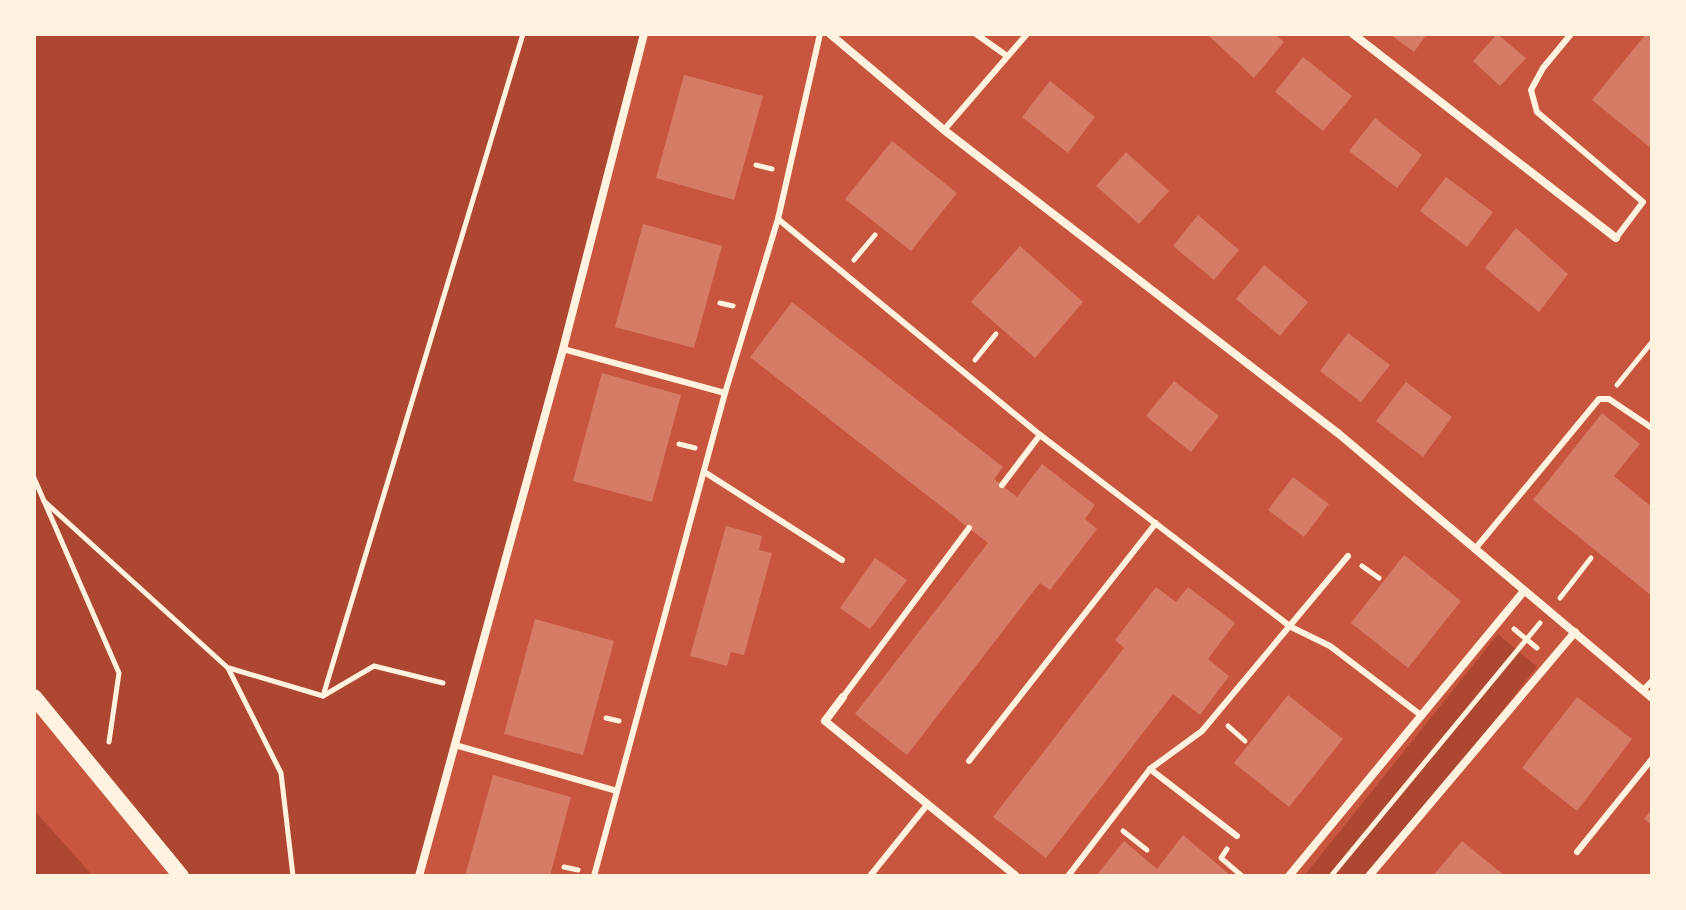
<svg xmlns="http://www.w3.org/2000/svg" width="1686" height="910" font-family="'PT Sans Narrow',sans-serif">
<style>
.green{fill:#ae4732}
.building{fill:#d67c66}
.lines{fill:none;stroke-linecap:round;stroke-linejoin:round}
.path{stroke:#fff3e0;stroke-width:5}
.service{stroke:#fff3e0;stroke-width:6}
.minor{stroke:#fff3e0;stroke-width:8}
.secondary{stroke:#fff3e0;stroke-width:16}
</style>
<rect width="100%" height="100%" fill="#c8553d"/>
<!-- green -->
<g class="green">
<polygon points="34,34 647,34 419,876 181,876 34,697"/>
<polygon points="1498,634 1537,667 1370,876 1304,876"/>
<polygon points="34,810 93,876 34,876"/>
</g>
<!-- building -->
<g class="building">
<polygon points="1207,34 1274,34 1284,42 1254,78"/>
<polygon points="1390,34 1427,34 1414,52"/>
<polygon points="1497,34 1526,58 1500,86 1473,61"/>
<polygon points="1646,34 1652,34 1652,149 1592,100"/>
<polygon points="1303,57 1352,96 1323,131 1275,92"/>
<polygon points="684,75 763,96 734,200 656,178"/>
<polygon points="1050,81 1095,117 1068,153 1022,117"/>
<polygon points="1375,118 1422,155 1397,188 1349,151"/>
<polygon points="892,141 957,193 911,251 845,199"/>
<polygon points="1126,152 1169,191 1139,224 1096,186"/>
<polygon points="1446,177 1493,212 1467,247 1420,211"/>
<polygon points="1198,215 1239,250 1214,280 1173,246"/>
<polygon points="643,224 722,246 694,348 615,327"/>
<polygon points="1516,228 1568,274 1539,312 1485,268"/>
<polygon points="1020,246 1083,302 1035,358 971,302"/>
<polygon points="1264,265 1308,302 1280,336 1236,299"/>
<polygon points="792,302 1003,467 994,479 1017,497 1042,464 1095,505 1085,519 1097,529 1050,590 1040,583 907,755 855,714 988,543 750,357"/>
<polygon points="1348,333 1390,365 1361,402 1320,371"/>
<polygon points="602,373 681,395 652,502 573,481"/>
<polygon points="1174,381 1219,416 1191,452 1146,416"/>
<polygon points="1406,382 1452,417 1423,457 1376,421"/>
<polygon points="1602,413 1640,444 1614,476 1652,507 1652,596 1533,500"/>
<polygon points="1293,477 1329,504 1304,537 1268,510"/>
<polygon points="726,526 762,536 759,550 772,553 744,655 731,652 727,666 690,656"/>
<polygon points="1404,555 1461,601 1408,668 1351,623"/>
<polygon points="875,558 907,580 870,629 840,608"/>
<polygon points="1156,587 1176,602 1188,587 1235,623 1208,659 1229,676 1200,715 1173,694 1046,858 993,817 1124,648 1115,640"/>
<polygon points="535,619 614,641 583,755 504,734"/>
<polygon points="1288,695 1343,739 1289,807 1234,763"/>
<polygon points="1577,697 1632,739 1577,811 1522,768"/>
<polygon points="493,775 571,797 550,876 465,876"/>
<polygon points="1652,809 1652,825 1644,819"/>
<polygon points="1183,835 1231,876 1096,876 1124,841 1157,869"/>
<polygon points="1462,841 1505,876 1433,876"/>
</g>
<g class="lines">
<!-- path -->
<g class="path">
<polyline points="756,165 772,169"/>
<polyline points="854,260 875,235"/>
<polyline points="720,303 733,306"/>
<polyline points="975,360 996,334"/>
<polyline points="1617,385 1652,342"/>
<polyline points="679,444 695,448"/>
<polyline points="34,478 119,673 109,742"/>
<polyline points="44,501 228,668 281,773 293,876"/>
<polyline points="1362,566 1379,578"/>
<polyline points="1560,598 1591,558"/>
<polyline points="1514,629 1537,648"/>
<polyline points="229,668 323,696 374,666 443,683"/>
<polyline points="323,696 523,34"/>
<polyline points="606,718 619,721"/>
<polyline points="1228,726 1245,741"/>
<polyline points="1123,831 1147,850"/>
<polyline points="1227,849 1221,858 1242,876"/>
<polyline points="564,867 578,870"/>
<polyline points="1331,876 1540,623"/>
</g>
<!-- service -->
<g class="service">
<polyline points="976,34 1007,56"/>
<polyline points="1571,34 1543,68 1531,90 1537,112 1643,202 1616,238"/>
<polyline points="944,130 1027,34"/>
<polyline points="778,219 1040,435 1291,627 1330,646 1422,716"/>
<polyline points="563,349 725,393"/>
<polyline points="706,473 842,560"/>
<polyline points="1002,485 1040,435"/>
<polyline points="1475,549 1599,399 1609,399 1652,428"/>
<polyline points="1643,690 1652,681"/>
<polyline points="843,697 969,528"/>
<polyline points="455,745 617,791"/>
<polyline points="969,761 1156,523"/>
<polyline points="1150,769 1237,836"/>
<polyline points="1577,852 1652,759"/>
<polyline points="594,876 725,393 778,219 820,34"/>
<polyline points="870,876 927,805"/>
<polyline points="1068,876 1150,769 1202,731 1348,556"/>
</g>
<!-- minor -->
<g class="minor">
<polyline points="830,34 944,130 1339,434 1652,698"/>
<polyline points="1353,34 1616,238"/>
<polyline points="843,697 825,721 1016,876"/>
<polyline points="419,876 563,349 644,34"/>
<polyline points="1289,876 1524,591"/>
<polyline points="1369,876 1575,632"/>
</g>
<!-- secondary -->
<polyline class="secondary" points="34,697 181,876"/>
</g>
<!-- border -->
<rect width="1686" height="910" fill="none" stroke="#fff3e0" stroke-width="72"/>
</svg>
